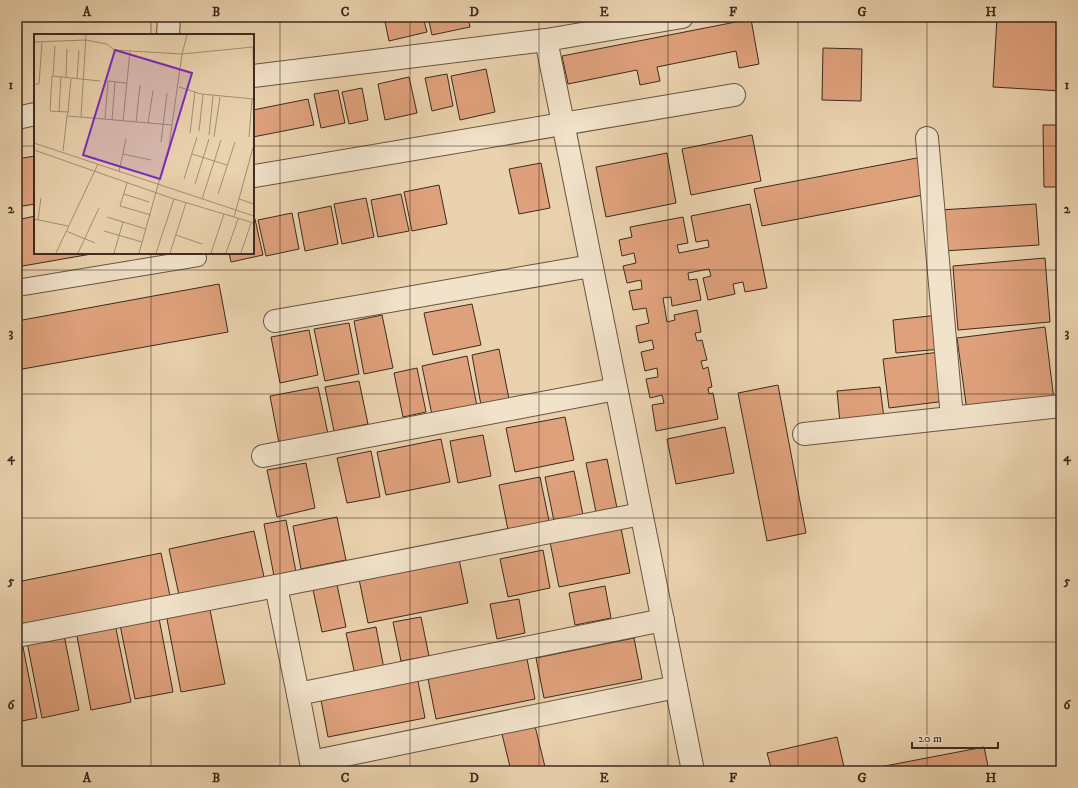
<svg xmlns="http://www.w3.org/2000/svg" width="1078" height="788" font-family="'IM FELL DW Pica',serif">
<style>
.building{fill:#dfa17c;stroke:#3c2b1f}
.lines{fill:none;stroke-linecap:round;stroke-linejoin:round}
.service-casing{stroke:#685543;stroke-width:18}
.minor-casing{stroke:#685543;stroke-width:24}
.service{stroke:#f1e2ca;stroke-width:16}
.minor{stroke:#f1e2ca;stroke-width:22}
.grid{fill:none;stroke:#3c2b1f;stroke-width:1;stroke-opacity:0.55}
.inset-road{fill:none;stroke:#a48f75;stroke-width:1}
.view{fill:#7b2cbf;fill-opacity:0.15;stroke:#7b2cbf;stroke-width:2}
.inset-edge{fill:none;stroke:#3c2b1f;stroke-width:2}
.neatline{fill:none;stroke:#3c2b1f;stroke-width:1.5}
.grid-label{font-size:13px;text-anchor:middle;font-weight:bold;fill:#3c2b1f}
</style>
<rect width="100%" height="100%" fill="#ead2ae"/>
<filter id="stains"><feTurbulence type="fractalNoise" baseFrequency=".005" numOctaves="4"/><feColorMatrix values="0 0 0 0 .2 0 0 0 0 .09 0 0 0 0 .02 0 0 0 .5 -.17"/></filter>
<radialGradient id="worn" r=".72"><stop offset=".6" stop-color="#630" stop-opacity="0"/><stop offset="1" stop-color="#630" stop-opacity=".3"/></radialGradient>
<!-- building -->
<g class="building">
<polygon points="384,17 423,17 427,32 389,41"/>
<polygon points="428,17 468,17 470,27 432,35"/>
<polygon points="499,17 518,17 500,21"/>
<polygon points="997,17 1061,17 1061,91 993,87"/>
<polygon points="751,19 759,64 739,68 736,51 657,67 660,81 640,85 637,70 568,84 562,56"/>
<polygon points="823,48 862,49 861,101 822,100"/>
<polygon points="486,69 495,112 460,120 451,76"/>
<polygon points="447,74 453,106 432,111 425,78"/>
<polygon points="409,77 417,113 385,120 378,84"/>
<polygon points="362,88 368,120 349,124 342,92"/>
<polygon points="338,90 345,123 321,128 314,94"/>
<polygon points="308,99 314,125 253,137 253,110"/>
<polygon points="1043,125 1061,125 1061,187 1044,187"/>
<polygon points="752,135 761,181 691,195 682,149"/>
<polygon points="667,153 676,203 606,217 596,167"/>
<polygon points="35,156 35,204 17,207 17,159"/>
<polygon points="922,157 923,195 762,226 754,189"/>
<polygon points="541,163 550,208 519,214 509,169"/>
<polygon points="439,185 447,224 412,231 404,192"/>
<polygon points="401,194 409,231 378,237 371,200"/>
<polygon points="366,198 374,237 342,244 334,204"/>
<polygon points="750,204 767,288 745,292 743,282 733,284 735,294 708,300 703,278 711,276 709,269 688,273 689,280 697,279 701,300 672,306 671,297 663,298 667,322 675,320 674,315 697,310 701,332 695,333 697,341 702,340 707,360 701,361 703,369 708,367 712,387 708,388 709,394 713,393 718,419 656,431 652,405 664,403 662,395 650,398 646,379 658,377 657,368 645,371 641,352 654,349 652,340 639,343 636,326 649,323 646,308 633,310 629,291 642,289 641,280 627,283 623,266 636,263 634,253 622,256 619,240 632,237 630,227 683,217 688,243 677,245 679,253 709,247 708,240 696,242 691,216"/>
<polygon points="1036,204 1039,245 943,251 940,210"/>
<polygon points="331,206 338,244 305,251 298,213"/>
<polygon points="292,213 299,249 266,256 258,220"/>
<polygon points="35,216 35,253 97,253 17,267 17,220"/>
<polygon points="255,219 263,255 231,262 229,253 253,253 253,220"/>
<polygon points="1045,258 1050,322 958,330 953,266"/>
<polygon points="219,284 228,332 17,370 17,321"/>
<polygon points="472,304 481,345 433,355 424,313"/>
<polygon points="382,315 393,368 364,374 354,321"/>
<polygon points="939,315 942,349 896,353 893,320"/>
<polygon points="349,323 359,374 325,381 314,329"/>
<polygon points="1045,327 1054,400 967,411 957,338"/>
<polygon points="309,330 318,375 280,383 271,337"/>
<polygon points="499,349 509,399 481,405 472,355"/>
<polygon points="940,352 946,401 889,408 883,359"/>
<polygon points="467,356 477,406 432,415 422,366"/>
<polygon points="417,368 426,412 403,417 394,373"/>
<polygon points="359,381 368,424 334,431 325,387"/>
<polygon points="778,385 806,533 767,541 738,393"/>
<polygon points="318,387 328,434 279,443 270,396"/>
<polygon points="880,387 884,418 840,423 837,391"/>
<polygon points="565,417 574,460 515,472 506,428"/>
<polygon points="725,427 734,473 676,484 667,439"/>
<polygon points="483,435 491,476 458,483 450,441"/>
<polygon points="441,439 450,482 386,495 377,452"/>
<polygon points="371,451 380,497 347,503 337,458"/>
<polygon points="607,459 617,508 596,512 586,463"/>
<polygon points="306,463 315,508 277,517 267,470"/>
<polygon points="574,471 583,515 554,521 545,477"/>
<polygon points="540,477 549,521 508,530 499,485"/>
<polygon points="337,517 346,560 301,569 293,526"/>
<polygon points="286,520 296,572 274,576 264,524"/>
<polygon points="620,523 630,573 559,587 549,537"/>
<polygon points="254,531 264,577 179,595 169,549"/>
<polygon points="543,550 550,588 508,597 500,559"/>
<polygon points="161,553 170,596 17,627 17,582"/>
<polygon points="459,559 468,603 368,623 359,579"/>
<polygon points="336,580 346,627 322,632 312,585"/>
<polygon points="605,586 611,618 575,625 569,593"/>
<polygon points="519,599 525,633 497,639 490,604"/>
<polygon points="209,605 225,684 181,692 166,614"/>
<polygon points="158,613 173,692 135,699 119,620"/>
<polygon points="421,617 429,656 401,661 393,622"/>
<polygon points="115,624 131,702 91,710 76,631"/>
<polygon points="376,627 384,669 355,675 346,633"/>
<polygon points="64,635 79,710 42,718 27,642"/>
<polygon points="634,638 642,679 544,698 536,658"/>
<polygon points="22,642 37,718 17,722 17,643"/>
<polygon points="527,659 535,699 436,719 428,679"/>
<polygon points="417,676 425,718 328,737 320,695"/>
<polygon points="535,726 546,771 511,771 502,734"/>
<polygon points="837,737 845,771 772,771 767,753"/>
<polygon points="984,747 989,771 864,771 864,770"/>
</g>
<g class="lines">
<!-- service casing -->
<g class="service-casing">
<polyline id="service" points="17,288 198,258 197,253"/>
</g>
<!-- minor casing -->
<g class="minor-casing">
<g id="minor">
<polyline points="168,35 169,17"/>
<polyline points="546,40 563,123 693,771"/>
<polyline points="253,76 546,40 682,17"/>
<polyline points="17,118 35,114"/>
<polyline points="927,138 952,418"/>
<polyline points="255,176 734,95"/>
<polyline points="275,321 591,266"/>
<polyline points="804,434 1061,406"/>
<polyline points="263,456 616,389"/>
<polyline points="276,586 298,694 311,762 676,687"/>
<polyline points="17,636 276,586 641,514"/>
<polyline points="298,694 663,620"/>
</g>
</g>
<!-- service -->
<use href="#service" class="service"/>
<!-- minor -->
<use href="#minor" class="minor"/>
</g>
<!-- grid -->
<path class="grid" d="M151 17V35M280 17V771M410 17V771M539 17V771M668 17V771M798 17V771M927 17V771M17 146H35M253 146H1061M151 253V771M17 270H1061M17 394H1061M17 518H1061M17 642H1061"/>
<!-- overview -->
<g transform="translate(34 34)">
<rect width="220" height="220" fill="#ead2ae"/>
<path class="inset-road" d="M0 8 52 6 73 10 80 16 148 20 219 13 220 56M19 43 21 12M32 43 33 15M43 45 45 16M0 50H5L8 8M145 53 167 60 220 65M25 78 27 43M34 78 37 45M33 82 34 78 16 77 18 42 66 47M47 83 138 91M71 85 74 47 92 49M78 86 81 48M89 87 96 17M102 88 106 51M114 89 119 57M165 97 169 61M156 99 161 58M175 101 179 62M180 103 186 63M215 103 218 65M127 108 133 59M0 109 220 182M0 116 140 165 220 189M29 117 33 82 47 83 52 1M89 120 117 126M158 120 193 131M85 138 92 105M150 145 163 103M93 149 86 172 117 181M161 150 175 105M90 160 115 168M184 160 201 108M168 165 187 106M205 165 220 170M73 183 112 195M200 183 220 110M0 185 34 192M4 186 7 164M32 197 61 209M70 197 108 208M142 201 168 210M22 219 64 130M44 219 65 174M80 219 89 188M105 219 135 112 148 20 153 1M122 219 140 165M136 219 152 169M177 219 190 180M192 219 204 185M207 219 217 189"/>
<path class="view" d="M81 16 158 39 126 145 49 121Z"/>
<rect width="220" height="220" class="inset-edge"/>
</g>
<!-- margin -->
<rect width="1078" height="788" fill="none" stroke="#ead2ae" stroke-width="44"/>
<!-- scale -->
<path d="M912 742v6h86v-6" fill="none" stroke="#3c2b1f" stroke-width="2"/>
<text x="918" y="742" font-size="12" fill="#3c2b1f" stroke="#f1e2ca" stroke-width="3" paint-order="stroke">20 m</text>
<rect x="22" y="22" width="1034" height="744" class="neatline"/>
<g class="grid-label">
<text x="87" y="16">A</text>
<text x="216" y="16">B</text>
<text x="345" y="16">C</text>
<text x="474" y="16">D</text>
<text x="604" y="16">E</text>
<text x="733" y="16">F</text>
<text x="862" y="16">G</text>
<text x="991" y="16">H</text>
<text x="11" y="89">1</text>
<text x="1067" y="89">1</text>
<text x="11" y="213">2</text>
<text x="1067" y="213">2</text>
<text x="11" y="337">3</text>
<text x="1067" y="337">3</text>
<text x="11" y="461">4</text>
<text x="1067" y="461">4</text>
<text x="11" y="585">5</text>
<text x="1067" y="585">5</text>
<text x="11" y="709">6</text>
<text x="1067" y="709">6</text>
<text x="87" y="782">A</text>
<text x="216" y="782">B</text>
<text x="345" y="782">C</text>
<text x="474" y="782">D</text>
<text x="604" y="782">E</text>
<text x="733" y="782">F</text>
<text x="862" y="782">G</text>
<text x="991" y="782">H</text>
</g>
<rect width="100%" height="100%" filter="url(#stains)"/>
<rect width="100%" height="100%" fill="url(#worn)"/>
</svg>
